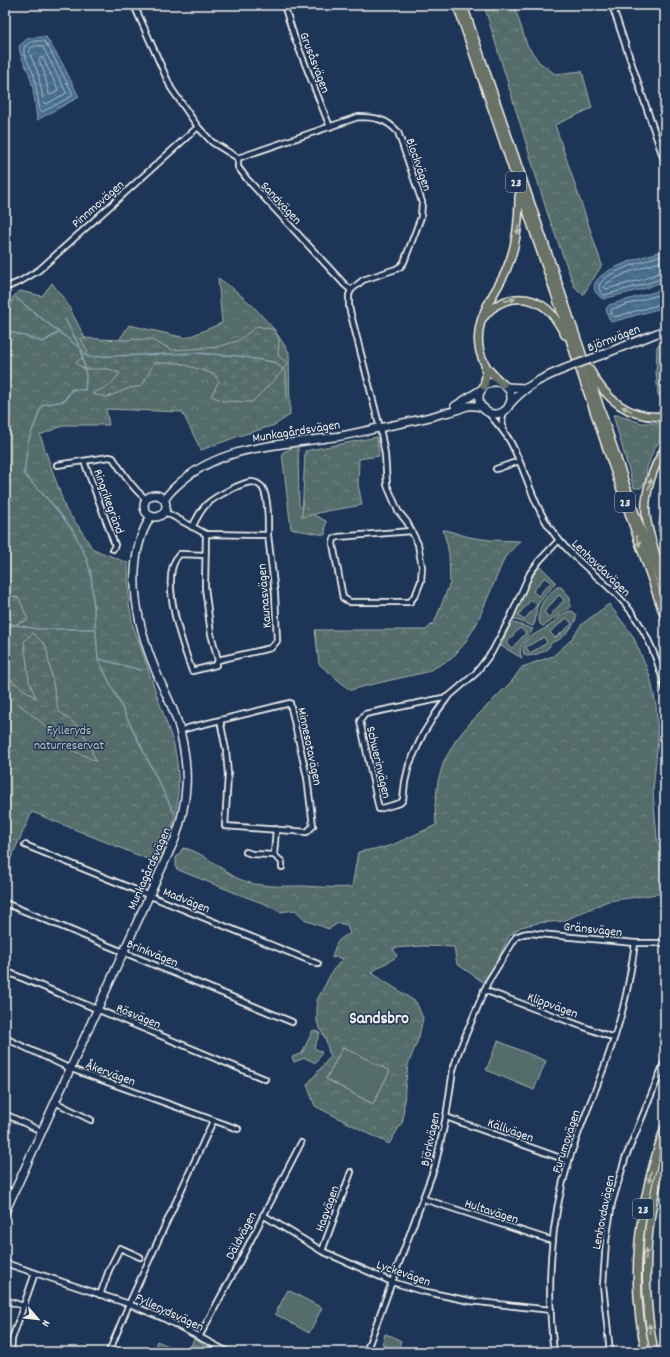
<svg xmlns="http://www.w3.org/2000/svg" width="670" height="1357" font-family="Dekko,sans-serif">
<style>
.green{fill:#556d6a;stroke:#a4afa9;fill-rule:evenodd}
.forest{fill:url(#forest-crowns);stroke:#a4afa9;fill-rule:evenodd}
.wetland{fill:url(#wetland-marsh);stroke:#a4afa9}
.water{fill:url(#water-waves);stroke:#8ba1b1}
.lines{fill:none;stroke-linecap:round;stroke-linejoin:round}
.shore{stroke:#aebcc4;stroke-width:1}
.stream{stroke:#8ba1b1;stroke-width:1.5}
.street-casing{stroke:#f4f1e8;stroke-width:8}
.secondary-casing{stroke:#f4f1e8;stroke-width:10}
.primary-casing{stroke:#f4f1e8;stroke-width:10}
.street{stroke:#1d3557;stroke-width:4.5}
.secondary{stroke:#1d3557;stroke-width:7}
.primary{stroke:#697266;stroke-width:7}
.secondary-bridge-casing{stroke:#f4f1e8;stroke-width:10;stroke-linecap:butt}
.secondary-bridge{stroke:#1d3557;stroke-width:7}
.oneway{fill:#bcbeb4}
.labels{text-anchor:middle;stroke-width:3;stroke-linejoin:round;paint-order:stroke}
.shield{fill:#1d3557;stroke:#b4b9bc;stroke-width:1}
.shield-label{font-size:12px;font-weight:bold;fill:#f4f1e8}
.street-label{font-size:13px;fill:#f4f1e8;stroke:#1d3557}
.park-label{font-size:13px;fill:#bcc3bc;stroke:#1d3557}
.district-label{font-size:17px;font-weight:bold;fill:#f4f1e8;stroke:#1d3557}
</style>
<defs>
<pattern id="forest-crowns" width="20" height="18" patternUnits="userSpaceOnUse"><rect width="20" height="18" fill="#556d6a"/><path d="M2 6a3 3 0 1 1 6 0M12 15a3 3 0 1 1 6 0" fill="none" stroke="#6e827f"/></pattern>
<pattern id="wetland-marsh" width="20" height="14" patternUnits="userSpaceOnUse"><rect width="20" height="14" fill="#556d6a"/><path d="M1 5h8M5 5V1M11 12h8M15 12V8" fill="none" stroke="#6e827f"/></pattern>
<pattern id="water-waves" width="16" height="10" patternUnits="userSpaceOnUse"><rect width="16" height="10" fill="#456c8d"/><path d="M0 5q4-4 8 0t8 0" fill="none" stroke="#60819d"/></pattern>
</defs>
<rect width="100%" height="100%" fill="#1d3557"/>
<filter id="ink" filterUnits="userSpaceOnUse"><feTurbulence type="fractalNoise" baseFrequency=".025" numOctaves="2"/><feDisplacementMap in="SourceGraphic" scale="8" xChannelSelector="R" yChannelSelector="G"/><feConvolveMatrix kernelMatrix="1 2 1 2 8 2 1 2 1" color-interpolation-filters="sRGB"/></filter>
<g filter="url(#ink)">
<!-- green -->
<g class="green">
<polygon points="298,446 299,505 310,513 326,521 325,535 291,529 282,453 293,447"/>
<path d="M539 565 555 581V583C550 591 541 598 537 607 535 614 537 621 533 626L513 619 527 587ZM545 577 551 582 538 596 533 591ZM531 600 537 605 524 620 518 615Z"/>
<path d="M557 587H561L570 597V608C559 612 553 621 543 626L540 624C535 610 545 596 557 587ZM559 595 564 600 549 617 544 612Z"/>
<path d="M569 611C587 612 567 634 561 638 559 641 556 640 553 642 549 644 552 644 549 647 545 652 533 656 526 656L524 654C518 639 540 632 549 626 555 621 561 614 569 611ZM567 618 572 624 555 638 550 632ZM544 637 547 643 530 653 526 647Z"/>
<path d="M511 622 533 629C527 641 516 644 522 658L501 646ZM520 628 526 633 512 648 506 643Z"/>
<polygon points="313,1030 320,1033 314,1048 322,1052 316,1063 305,1058 294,1062 292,1057 302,1053"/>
<polygon points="498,1041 546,1061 534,1090 486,1070"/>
<polygon points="343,1047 390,1071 373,1104 326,1079"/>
<polygon points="288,1290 322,1308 309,1333 275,1314"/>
<polygon points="385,1334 394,1337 401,1341 397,1352 382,1344"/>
</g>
<!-- forest -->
<g class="forest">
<polygon points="484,5 514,5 527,45 539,62 555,74 582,71 592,108 555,125 602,265 583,295 574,286 547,212"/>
<path d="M218 278 231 287 252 305 273 328 289 352 290 415 275 425 239 436 201 450 182 412 106 409 109 425H65L40 435 66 510 79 527 92 548 98 551 128 563 129 604 133 625 174 745C183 785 178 828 157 863L32 812 5 871V311L9 310 13 297 20 291 42 296 52 283 67 303 85 338 116 345 129 325 186 338 222 323Z"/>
<polygon points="665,342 665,402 658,395 656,372 657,346"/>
<polygon points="613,415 618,415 641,423 665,423 665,434 654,449 647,467 646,480 641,488 634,488"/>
<polygon points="377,437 379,456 359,459 358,484 362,505 327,511 302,517 305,451"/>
<polygon points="661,513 665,513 665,551 658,529"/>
<polygon points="443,530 446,530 469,537 490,540 520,541 505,557 477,623 465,643 451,659 427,672 378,683 350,690 319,664 315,630 426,630 435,621 450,583 449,554 447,544"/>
<path d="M609 604 633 636 650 676 656 705 658 738 653 792 657 838 665 864V893L608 901 563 921 538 923 521 927 509 936 497 962 483 982 457 964 454 947 424 946 393 948 397 956C389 963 379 965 372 973L416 1002 423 1018 419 1037 408 1065 405 1088 403 1121 389 1144 315 1106 307 1085 330 1057 326 1040 317 1022V1000L333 970 343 959 336 957 332 958C336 944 336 939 350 934L347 925 338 923 329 929 307 921 295 910 280 912 265 904 238 894 176 869V858L183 848C201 850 222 871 239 879 259 888 281 886 303 886 319 887 335 888 352 887L358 852 390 846 436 825 435 805 438 781 444 761 456 740 470 723 512 681 522 667 553 656 570 641 582 624ZM343 1047 390 1071 373 1104 326 1079Z"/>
<polygon points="194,1339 204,1345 199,1352 188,1352"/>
<polygon points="157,1341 168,1346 165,1352 153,1352"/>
</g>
<!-- wetland -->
<g class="wetland">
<polygon points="257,326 275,330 279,340 278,356 288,363 279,375 252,402 224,401 211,396 219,381 214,374 179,363 154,363 142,386 130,388 107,397 92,394 110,385 120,373 109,369 84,369 76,363 88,352 80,338 121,340 150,339 172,350 191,349 217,347 238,341"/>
<polygon points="5,594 19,598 28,620 5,628"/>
<polygon points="33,633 46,646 58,710 82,730 96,761 72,750 40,721 5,693 5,672 12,681 36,698 29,681 24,641"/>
</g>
<!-- water -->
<g class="water">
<path d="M35 37H46L61 61 79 97 37 120C35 105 34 90 30 76 26 65 20 58 19 46L27 39Z"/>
<path d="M665 250V280L647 288 603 299C567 275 651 255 665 250Z"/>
<polygon points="664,289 665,307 612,322 609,319 606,309 609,305"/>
</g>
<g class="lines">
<!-- shore -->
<g class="shore">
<polygon points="35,41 44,41 49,48 73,94 72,96 42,112 40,111 34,75 24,54 24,47 29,43"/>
<polygon points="36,46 42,46 45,51 66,92 65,94 46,104 44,103 38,73 29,52 31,48"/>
<polygon points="40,58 43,58 58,89 57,91 51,95 49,94 44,72 39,60"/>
<path d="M665 254C653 259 597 273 599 288 599 291 602 294 604 295L646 284 665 277"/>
<polyline points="665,260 626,273 605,284 604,287 606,289 644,279 660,272 665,272"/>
<polyline points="665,293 612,309 611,311 612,316 614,317 665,303"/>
</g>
<!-- stream -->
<g class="stream">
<polyline points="16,298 59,332"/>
<polyline points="65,319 81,349 86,376 85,390 72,389 64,401 42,405 28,442 24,474 53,505 72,529 87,559 91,574 98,659 174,813"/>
<polyline points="5,330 43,342 59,332 79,347"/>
<polyline points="82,350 88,357 196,353 238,356 273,362 286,371 287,398"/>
<polyline points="5,623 38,629 95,629"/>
<polyline points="99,659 141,670"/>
</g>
<!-- street casing -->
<g class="street-casing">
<g id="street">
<polyline points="134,5 171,88 198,127 212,142 238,158 238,167 247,179 345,285 351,290 349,295 349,307 380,428 385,454 387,485 398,511 407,522 418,544 422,567 421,581 416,594 410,602 350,602 343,598 333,544 334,539 338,537 411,531"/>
<polyline points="284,5 294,36 330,127"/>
<polyline points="612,5 665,163"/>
<path d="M238 158 358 117C376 117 386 119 398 132L422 202 421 217 404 262 401 266 396 269 363 280 351 290"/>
<polyline points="5,288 21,281 39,270 198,127"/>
<polyline points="504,410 502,421 504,431"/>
<path d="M487 411C495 422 505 431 511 443 526 471 532 502 550 528 568 555 595 573 617 595 642 620 657 655 665 689"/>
<polyline points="84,461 115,545 113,549"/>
<path d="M57 465 109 457 113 458C123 473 132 488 146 499"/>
<polyline points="496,469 519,461"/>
<polyline points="165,512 206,534 268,535 275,594 277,641 271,648 218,660"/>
<path d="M192 527C197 519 200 510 207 504 214 497 241 483 251 482 255 482 259 484 262 487 269 497 268 523 268 535"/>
<path d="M205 555 180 554C157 575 183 646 192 671L216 665 218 660 211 634 205 587 206 534"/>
<polyline points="448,697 365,714 360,721 379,809 400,803 403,800 405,782 409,765 423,734 436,713 448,697 475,674 492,652 511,616 530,573 540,560 559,540"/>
<polyline points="180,731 188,728 290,703 307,777 313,826 307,832 225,826 228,775 226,750 220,720"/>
<polyline points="276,829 274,855 282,862 282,867"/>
<polyline points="25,845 318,964"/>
<polyline points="246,852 252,854 274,855"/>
<polyline points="5,903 292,1022"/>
<polyline points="5,971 265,1079"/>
<polyline points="484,990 614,1038"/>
<polyline points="5,1038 71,1069 238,1129"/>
<polyline points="55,1102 91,1120"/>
<polyline points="5,1114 41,1131"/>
<polyline points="446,1117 569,1161"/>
<polyline points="5,1189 14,1193"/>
<polyline points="424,1199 553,1241"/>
<polyline points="263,1215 322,1251 392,1282 422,1291 470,1301 551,1310"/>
<polyline points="322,1251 351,1172"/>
<polyline points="5,1263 129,1304 163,1318 228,1352"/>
<polyline points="100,1295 109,1270 120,1248 140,1257"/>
<polyline points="5,1300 23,1306"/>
<polyline points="199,1337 241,1259 301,1143"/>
<polyline points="11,1352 12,1339 35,1273"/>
<polyline points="109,1352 129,1304 213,1121"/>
<polyline points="366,1352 435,1166 446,1117 453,1070 459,1051 488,982 516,937 523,934 529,933 635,943 665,943"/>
<path d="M554 1352C546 1289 550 1221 569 1160 583 1116 604 1074 617 1029 626 1001 631 972 635 943"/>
<polyline points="610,1352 603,1285 606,1241 612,1203 625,1159 665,1061"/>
</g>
</g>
<!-- secondary casing -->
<g class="secondary-casing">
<g id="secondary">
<polyline points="599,356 665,330"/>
<circle cx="495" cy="398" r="16"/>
<polyline points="506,387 526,388"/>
<path d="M509 405C527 384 544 377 569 367"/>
<polyline points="455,406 482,389"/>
<circle cx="155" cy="506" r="11"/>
<path d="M165 499C169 492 175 487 182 481 224 445 282 445 334 437 349 435 364 431 379 428 401 423 422 420 444 413 461 412 464 401 484 408"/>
<path d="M5 1212 175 839C188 801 190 770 180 731 175 709 163 690 155 669 136 623 123 561 151 516"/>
</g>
</g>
<!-- primary casing -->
<g class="primary-casing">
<g id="primary">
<polyline points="457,5 558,302 576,358 665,618"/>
<polyline points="463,5 582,354 636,516 665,594"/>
<path d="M484 317C499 297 527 292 547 309 555 316 560 326 565 335"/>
<path d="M590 370C605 399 630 420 665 416"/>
<path d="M503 384C497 378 489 372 485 364 473 343 479 320 490 300 496 289 503 279 507 268 517 245 519 221 519 196"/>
<polyline points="484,386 486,376 485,366"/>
<path d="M659 566C655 550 648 533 646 515 644 493 653 467 665 448"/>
<path d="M646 1352C628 1277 640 1199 665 1127"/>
<path d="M654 1352C641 1285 645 1218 665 1153"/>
</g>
</g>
<!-- street -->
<use href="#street" class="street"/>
<!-- secondary -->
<use href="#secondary" class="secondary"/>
<!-- primary -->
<use href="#primary" class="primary"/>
<!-- secondary-bridge casing -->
<g class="secondary-bridge-casing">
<polyline id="secondary-bridge" points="569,367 599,356"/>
</g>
<!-- secondary-bridge -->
<use href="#secondary-bridge" class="secondary-bridge"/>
</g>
<!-- one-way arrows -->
<defs><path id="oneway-solid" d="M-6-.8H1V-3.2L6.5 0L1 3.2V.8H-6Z"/></defs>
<g class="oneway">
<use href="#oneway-solid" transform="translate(518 229) rotate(96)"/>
<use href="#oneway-solid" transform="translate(510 300) rotate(-13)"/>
<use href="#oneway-solid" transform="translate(627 409) rotate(-154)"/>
<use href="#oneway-solid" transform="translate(650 484) rotate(-73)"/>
<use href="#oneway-solid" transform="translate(638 541) rotate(71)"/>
<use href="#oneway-solid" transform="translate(650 1177) rotate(103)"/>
<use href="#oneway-solid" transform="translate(646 1254) rotate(-87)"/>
<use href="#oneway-solid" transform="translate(650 1329) rotate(-98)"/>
</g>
</g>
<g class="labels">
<!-- shield labels -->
<g class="shield">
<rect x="506" y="172" width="20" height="20" rx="3"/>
<rect x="615" y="492" width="20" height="20" rx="3"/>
<rect x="633" y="1199" width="20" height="20" rx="3"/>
</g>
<g class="shield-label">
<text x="516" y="186">23</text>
<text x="625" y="506">23</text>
<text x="643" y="1213">23</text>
</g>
<!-- street labels -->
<g class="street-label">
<text transform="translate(316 62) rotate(69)" y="5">Grusåsvägen</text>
<text transform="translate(420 164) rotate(71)" y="5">Blockvägen</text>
<text transform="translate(282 202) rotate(47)" y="5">Sandvägen</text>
<text transform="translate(97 203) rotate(-41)" y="5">Pinnmovägen</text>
<text transform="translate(613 337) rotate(-21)" y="5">Björnvägen</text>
<text transform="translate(296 430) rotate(-9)" y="5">Munkagårdsvägen</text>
<text transform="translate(110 501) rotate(70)" y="5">Ringrikegränd</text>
<text transform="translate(602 567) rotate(44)" y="5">Lenhovdavägen</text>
<text transform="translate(263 596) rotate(-95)" y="5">Kaunasvägen</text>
<text transform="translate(311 746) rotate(78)" y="5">Minnesotavägen</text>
<text transform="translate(380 762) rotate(77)" y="5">Schwerinvägen</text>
<text transform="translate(148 868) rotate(-66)" y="5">Munkagårdsvägen</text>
<text transform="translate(187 899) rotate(22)" y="5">Madvägen</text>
<text transform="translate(593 928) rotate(6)" y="5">Gränsvägen</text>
<text transform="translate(153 952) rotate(22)" y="5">Brinkvägen</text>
<text transform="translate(553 1004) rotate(20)" y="5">Klippvägen</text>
<text transform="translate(139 1015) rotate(22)" y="5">Rösvägen</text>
<text transform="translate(111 1072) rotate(20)" y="5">Åkervägen</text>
<text transform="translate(511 1129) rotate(20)" y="5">Källvägen</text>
<text transform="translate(429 1139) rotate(-78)" y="5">Björkvägen</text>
<text transform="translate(565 1141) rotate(-72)" y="5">Furumovägen</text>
<text transform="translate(326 1208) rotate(-70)" y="5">Hagvägen</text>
<text transform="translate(492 1210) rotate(18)" y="5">Hultavägen</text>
<text transform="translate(602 1212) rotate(-79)" y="5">Lenhovdavägen</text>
<text transform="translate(240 1235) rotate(-62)" y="5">Däldvägen</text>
<text transform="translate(404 1272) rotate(19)" y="5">Lyckevägen</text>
<text transform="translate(170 1311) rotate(25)" y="5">Fyllerydsvägen</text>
</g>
<!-- park labels -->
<g class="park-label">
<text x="69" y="734">Fylleryds<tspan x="69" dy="15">naturreservat</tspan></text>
</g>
<!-- district labels -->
<g class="district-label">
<text x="379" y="1023">Sandsbro</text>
</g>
</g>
<!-- margin -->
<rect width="670" height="1357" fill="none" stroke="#1d3557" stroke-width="20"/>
<rect x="10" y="10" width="650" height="1337" fill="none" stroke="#f4f1e8" stroke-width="1.5" filter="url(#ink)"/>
<!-- north arrow -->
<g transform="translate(38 1319) rotate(118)" stroke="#1d3557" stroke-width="3" paint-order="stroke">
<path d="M0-3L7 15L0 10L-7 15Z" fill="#f4f1e8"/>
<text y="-6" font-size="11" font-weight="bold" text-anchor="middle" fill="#f4f1e8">N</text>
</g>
</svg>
